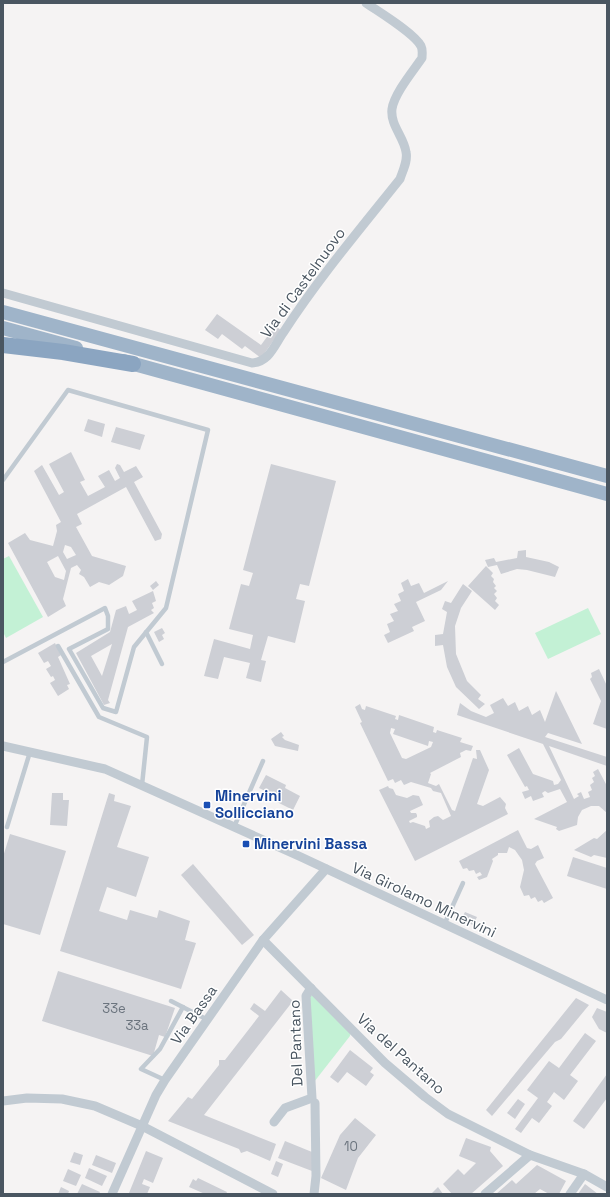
<svg xmlns="http://www.w3.org/2000/svg" width="610" height="1197" font-family="'Space Grotesk',sans-serif">
<style>
.green{fill:#c3f1d5}
.building{fill:#cdcfd5;fill-rule:evenodd}
.lines{fill:none;stroke-linecap:round;stroke-linejoin:round}
.service{stroke:#c1cad2;stroke-width:4.5}
.minor{stroke:#c1cad2;stroke-width:9}
.trunk{stroke:#9fb4c9;stroke-width:14}
.motorway{stroke:#8ba5c1;stroke-width:16}
.transit-dot{fill:#1a4fb4;stroke:#fff;stroke-width:1.5}
.labels{text-anchor:middle;stroke-width:3;stroke-linejoin:round;paint-order:stroke}
.number-label{font-size:13px;fill:#6b747e}
.street-label{font-size:15px;fill:#4a5661;stroke:#fff}
.transit-label{font-size:15px;font-weight:bold;fill:#164399;stroke:#fff;text-anchor:start}
</style>
<rect width="100%" height="100%" fill="#f5f3f3"/>
<!-- green -->
<g class="green">
<polygon points="9,556 43,617 6,638 3,632 3,559"/>
<polygon points="588,608 601,634 548,659 535,633"/>
<polygon points="313,995 351,1031 350,1036 314,1082 309,996"/>
</g>
<!-- building -->
<g class="building">
<polygon points="217,314 261,345 275,326 281,330 261,358 245,346 242,349 222,334 218,339 205,330"/>
<polygon points="88,419 105,424 102,437 84,431"/>
<polygon points="116,427 145,435 140,450 111,442"/>
<path d="M71 452 85 480 80 482 88 496 105 487 98 476 109 470 115 481 120 478 115 468 117 464 120 465 124 472 136 466 143 477 134 482 162 534 161 539 155 541 126 487 77 514 82 524 76 527 92 556 126 566 123 576 109 585 99 582 90 587 84 577 79 574 81 570 77 565 71 568 63 599 66 606 48 617 8 543 25 533 30 540 53 546 57 531 56 525 61 522 34 471 42 465 59 495 64 492 49 464ZM65 545 71 547 76 555 67 559 63 552ZM58 556 66 571 64 580 55 577 47 562Z"/>
<polygon points="271,464 336,481 309,586 300,584 296,599 305,601 295,643 268,636 261,660 266,661 261,682 246,678 250,663 224,657 218,679 204,676 214,639 250,649 253,635 229,629 241,584 249,586 253,573 243,570"/>
<polygon points="526,550 526,557 549,562 559,567 555,577 527,570 517,569 501,574 497,565 488,567 485,560 494,558 496,562 517,558 518,551"/>
<polygon points="486,566 493,573 491,576 494,579 493,582 496,586 494,588 497,591 494,594 497,598 495,601 499,605 495,610 468,586"/>
<polygon points="408,579 411,586 419,583 424,593 448,581 441,590 416,602 425,621 412,627 414,631 388,643 384,635 390,632 387,624 394,621 390,614 398,611 394,604 401,601 398,594 404,591 401,583"/>
<polygon points="156,581 159,585 153,590 150,586"/>
<polygon points="463,584 472,591 461,608 455,626 456,654 467,681 481,695 478,699 485,704 479,709 456,687 447,667 443,645 435,646 435,635 443,634 447,612 442,609 445,601 451,603"/>
<path d="M153 591 156 601 152 603 154 608 151 610 154 613 128 627 108 700 110 703 104 705 76 653 110 632 116 610 126 606 129 614 137 610 132 601ZM112 644 102 676 91 656Z"/>
<polygon points="162,628 165,633 162,635 164,639 159,642 154,632"/>
<polygon points="55,643 61,655 58,657 70,684 67,685 69,689 58,696 50,683 55,680 53,676 51,677 46,669 51,666 48,661 44,663 38,653"/>
<polygon points="599,669 607,686 607,729 593,724 601,701 590,679 592,677 591,673"/>
<polygon points="556,691 582,744 548,733 545,737 607,757 607,766 549,746 574,799 579,796 577,794 581,792 584,799 590,797 588,792 592,790 590,785 594,782 592,778 595,776 593,772 598,769 607,786 607,813 599,806 591,806 582,810 578,817 577,825 559,831 556,829 557,827 534,819 567,802 560,789 548,793 545,791 542,793 544,797 533,801 531,796 525,799 522,792 529,790 527,786 525,787 507,755 519,748 533,774 553,781 554,785 558,784 561,780 543,744 457,715 460,703 471,711 486,717 494,713 490,705 503,698 508,706 515,702 519,711 528,706 532,715 540,710 545,722"/>
<path d="M360 704 362 709 365 710 366 706 396 716 395 719 398 720 399 715 434 727 433 732 436 733 437 730 462 738 460 742 473 746 471 751 466 750 460 753 461 757 430 773 431 774 428 783 436 786 439 784 452 810 455 811 473 758 477 759 476 750H480L489 770 477 804 483 806 500 797 506 804 505 808 508 814 415 861 379 790 388 786 389 788 393 789 396 795 407 798 413 795 419 796 423 805 410 811 411 813H416L417 815V817L409 821 410 823 413 822 425 826 426 829 430 827 429 821 434 817 438 816 443 820 451 816 441 793 433 791 431 788 411 782 404 785 401 780 395 783 393 779 388 781 360 723 362 722 355 707ZM391 728 395 729 393 734 428 746 429 741 433 742 431 747 406 759 402 758 390 733Z"/>
<polygon points="281,732 284,736 282,737 285,740 299,745 298,751 275,746 271,739"/>
<polygon points="266,775 286,785 285,788 300,796 293,810 277,802 280,798 259,788"/>
<polygon points="52,793 63,793 63,800 69,800 67,826 50,825"/>
<polygon points="109,793 115,795 114,801 131,806 117,847 149,857 136,897 107,887 99,911 127,920 130,910 157,918 159,910 190,921 185,940 196,943 181,989 60,951"/>
<polygon points="518,830 527,848 531,849 538,845 544,858 537,861 535,864 553,898 544,903 542,900 538,902 535,897 531,899 529,895 524,896 520,887 524,870 522,860 515,850 509,847 507,853 498,853 498,855 492,859 493,861 487,877 479,880 477,877 482,875 480,872 476,874 474,870 469,871 467,868 463,869 459,861"/>
<polygon points="607,830 607,858 594,855 591,857 574,850 594,838 597,839"/>
<polygon points="10,834 66,851 40,935 3,924 3,857"/>
<polygon points="573,857 607,868 607,889 567,876"/>
<polygon points="193,864 254,935 242,945 181,875"/>
<polygon points="465,912 477,917 473,925 461,920"/>
<polygon points="58,971 175,1008 165,1037 159,1035 153,1056 42,1021"/>
<polygon points="281,990 293,1001 204,1115 276,1144 270,1161 247,1151 241,1153 239,1149 168,1121 188,1097 192,1099 219,1065 219,1060 225,1060 259,1016 250,1009 254,1003 265,1011"/>
<polygon points="576,998 589,1005 561,1039 555,1042 492,1116 486,1110"/>
<polygon points="597,1008 607,1012 607,1033 599,1029 592,1017"/>
<polygon points="585,1033 596,1041 570,1075 578,1081 564,1100 554,1092 547,1102 552,1106 539,1123 532,1118 521,1133 515,1129 538,1098 527,1090 549,1061 559,1068"/>
<polygon points="350,1050 373,1068 370,1072 374,1075 366,1086 347,1072 338,1083 330,1077"/>
<polygon points="607,1074 607,1098 584,1129 573,1121"/>
<polygon points="518,1099 525,1104 515,1119 507,1113"/>
<polygon points="355,1118 376,1135 358,1158 346,1190 321,1178 340,1135"/>
<polygon points="466,1138 491,1147 490,1151 503,1166 471,1194 452,1194 443,1184 458,1169 464,1175 476,1163 459,1156"/>
<polygon points="285,1141 312,1152 312,1171 278,1158"/>
<polygon points="146,1151 163,1158 153,1183 144,1179 142,1184 150,1187 147,1194 131,1194 129,1193"/>
<polygon points="74,1152 83,1155 80,1165 70,1162"/>
<polygon points="96,1155 116,1163 112,1173 92,1165"/>
<polygon points="276,1161 283,1164 278,1177 271,1174"/>
<polygon points="537,1165 566,1181 559,1194 549,1194 540,1189 534,1194 496,1194 512,1180 516,1184"/>
<polygon points="89,1168 107,1176 102,1186 85,1178"/>
<polygon points="68,1169 81,1175 76,1186 63,1181"/>
<polygon points="198,1178 227,1192 226,1194 205,1194 189,1187 193,1179 196,1181"/>
<polygon points="82,1184 100,1192 99,1194 77,1194"/>
<polygon points="585,1184 598,1194 578,1194"/>
<polygon points="61,1187 69,1191 68,1194 58,1194"/>
<polygon points="438,1187 443,1194 431,1194"/>
</g>
<g class="lines">
<!-- service -->
<g class="service">
<polyline points="3,480 68,390 208,430 166,608 134,647 116,712 103,708 69,649 108,629 108,616 105,608 3,662"/>
<polyline points="146,632 162,664"/>
<polyline points="58,646 99,717 147,737 142,785"/>
<polyline points="7,827 30,752"/>
<polyline points="234,827 263,761"/>
<polyline points="444,925 463,883"/>
<polyline points="171,1001 208,1020"/>
<polyline points="165,1080 141,1069 160,1049 183,1007"/>
</g>
<!-- minor -->
<g class="minor">
<path d="M3 293 252 363C269 362 274 346 283 333 318 279 360 229 400 179 403 170 408 161 406 152 404 137 390 125 392 109 394 94 413 71 422 58 422 54 423 50 421 46 414 33 379 12 366 3"/>
<polyline points="3,746 105,769 301,857 607,1000"/>
<polyline points="263,940 385,1063 425,1097 448,1114 530,1155 584,1174 607,1187"/>
<polyline points="3,1101 27,1098 62,1099 95,1106 142,1126 273,1194"/>
<polyline points="274,1122 285,1108 312,1098 306,996 311,988"/>
<polyline points="112,1194 156,1095 165,1080 263,940 326,869"/>
<polyline points="314,1194 316,1176 315,1103"/>
<polyline points="485,1194 530,1155"/>
<polyline points="570,1194 584,1174"/>
</g>
<!-- trunk -->
<g class="trunk">
<polyline points="3,312 607,476"/>
<polyline points="3,328 76,348"/>
<polyline points="123,361 607,494"/>
</g>
<!-- motorway -->
<polyline class="motorway" points="3,345 63,352 133,364"/>
</g>
<!-- markers -->
<g class="transit-dot">
<rect x="203" y="801" width="8" height="8" rx="2"/>
<rect x="242" y="840" width="8" height="8" rx="2"/>
</g>
<g class="labels">
<!-- number labels -->
<g class="number-label">
<text x="114" y="1013">33e</text>
<text x="137" y="1030">33a</text>
<text x="351" y="1151">10</text>
</g>
<!-- street labels -->
<g class="street-label">
<text transform="translate(303 283) rotate(-54)" y="5">Via di Castelnuovo</text>
<text transform="translate(424 900) rotate(25)" y="5">Via Girolamo Minervini</text>
<text transform="translate(194 1015) rotate(-55)" y="5">Via Bassa</text>
<text transform="translate(296 1043) rotate(-92)" y="5">Del Pantano</text>
<text transform="translate(401 1054) rotate(42)" y="5">Via del Pantano</text>
</g>
<!-- transit labels -->
<g class="transit-label">
<text x="215" y="801">Minervini<tspan x="215" dy="17">Sollicciano</tspan></text>
<text x="254" y="849">Minervini Bassa</text>
</g>
</g>
<!-- border -->
<rect width="610" height="1197" fill="none" stroke="#4a5661" stroke-width="8"/>
</svg>
